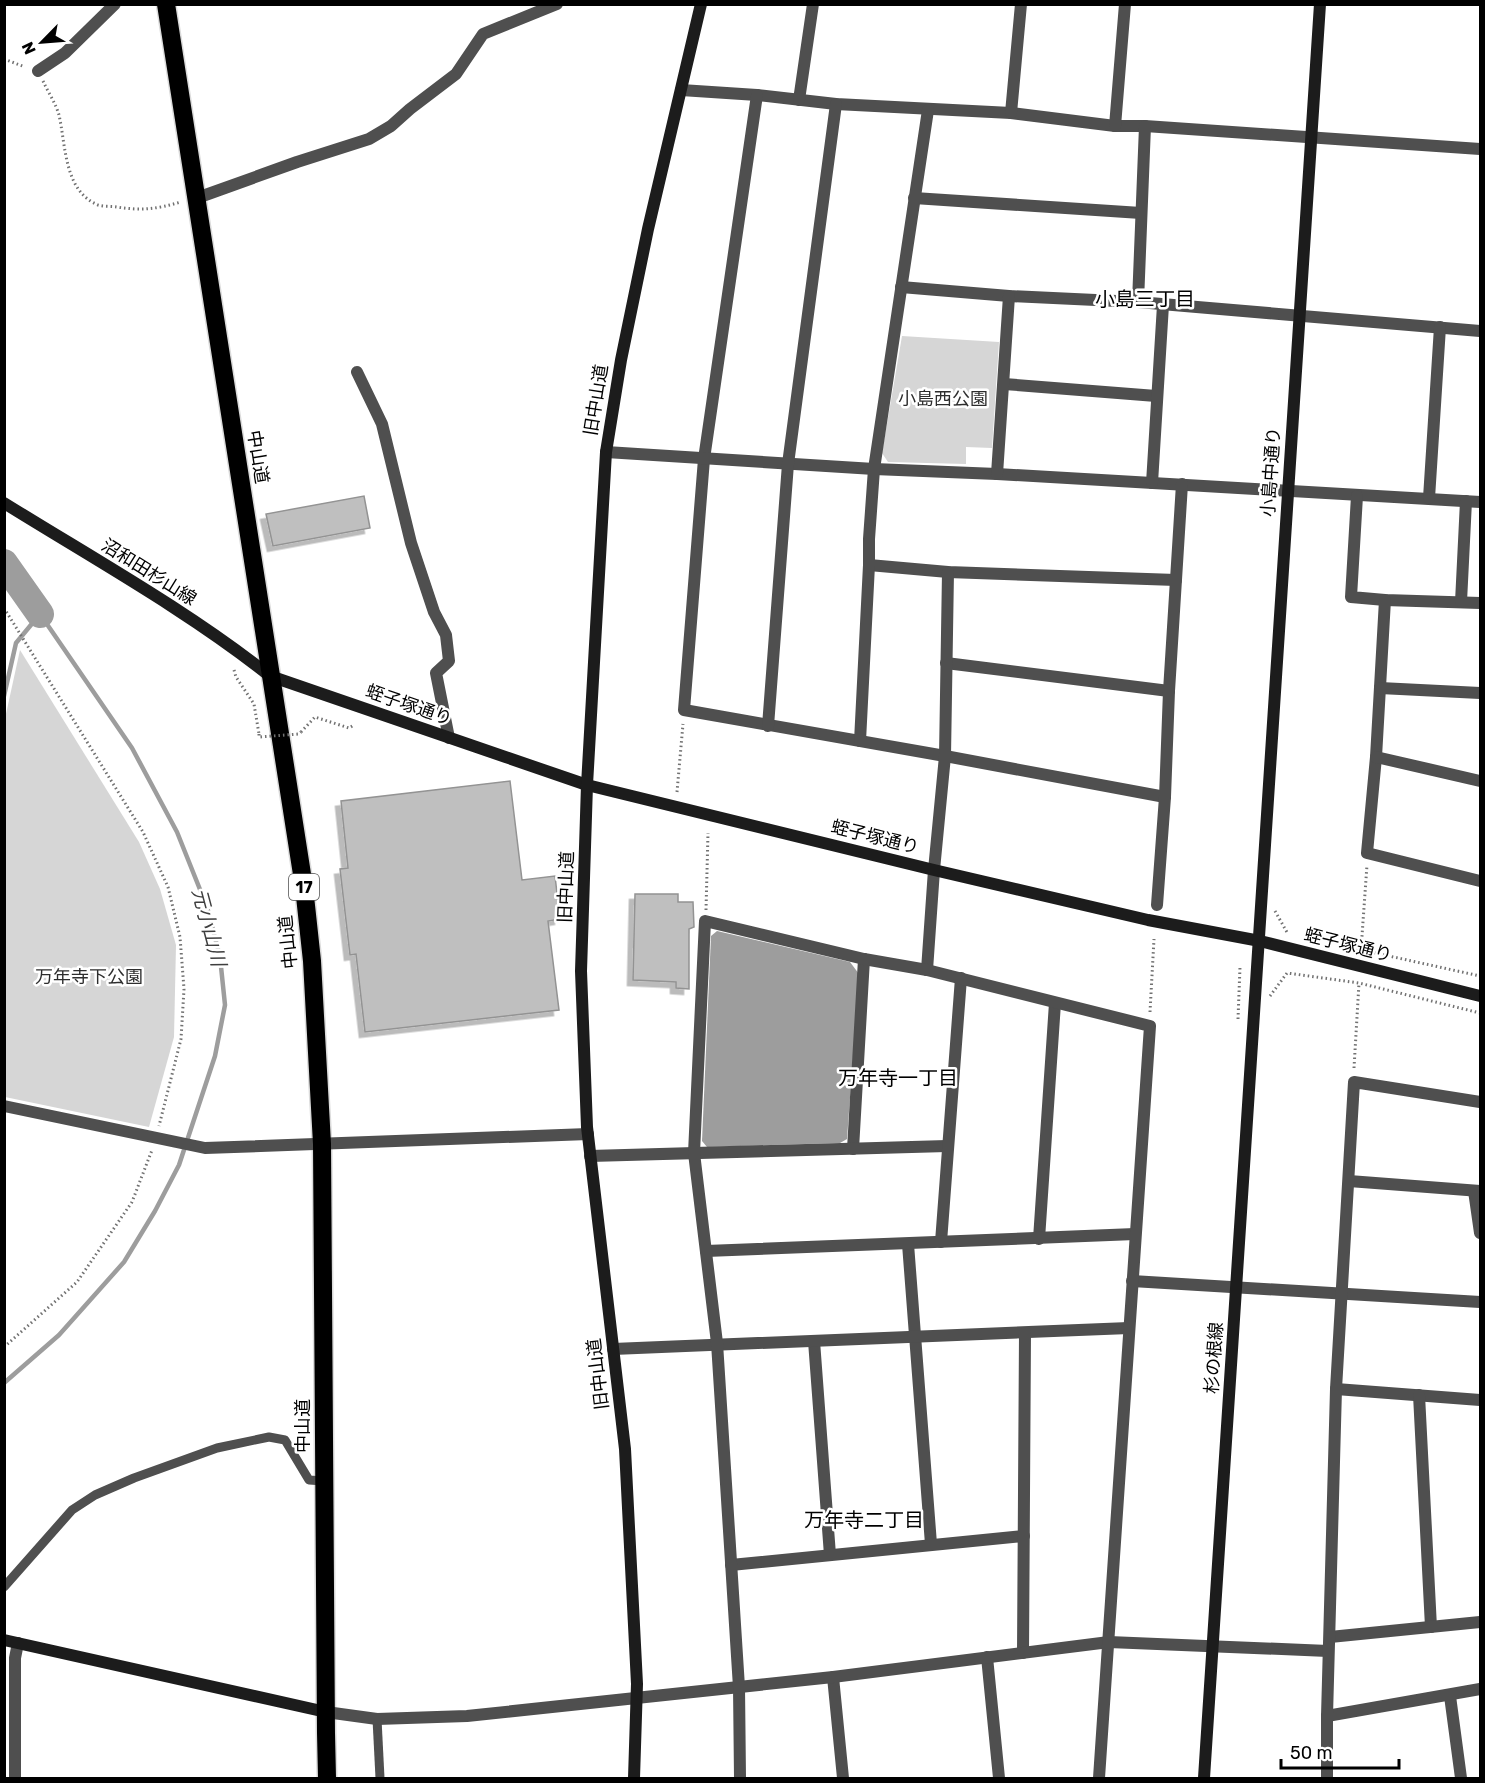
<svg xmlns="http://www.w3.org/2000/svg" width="1485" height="1783" font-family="Rubik,'Noto Sans JP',sans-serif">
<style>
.green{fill:#d6d6d6}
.water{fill:#9d9d9d}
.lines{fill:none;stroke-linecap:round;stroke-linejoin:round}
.stream{stroke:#9d9d9d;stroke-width:4.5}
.river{stroke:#9d9d9d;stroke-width:28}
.building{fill:#bfbfbf;stroke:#939393;stroke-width:1.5;filter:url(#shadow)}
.highway-casing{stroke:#dbdbdb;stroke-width:21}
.path{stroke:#717171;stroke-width:3;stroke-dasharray:1.5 3;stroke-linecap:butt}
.lane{stroke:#4f4f4f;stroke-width:9}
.street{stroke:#4f4f4f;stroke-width:12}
.secondary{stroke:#1c1c1c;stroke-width:12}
.highway{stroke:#000;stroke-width:18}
.path-bridge{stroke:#717171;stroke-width:3;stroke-dasharray:1.5 3;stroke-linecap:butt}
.labels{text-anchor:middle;stroke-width:5;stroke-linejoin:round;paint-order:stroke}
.shield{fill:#fff;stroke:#4c4c4c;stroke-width:1.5}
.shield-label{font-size:16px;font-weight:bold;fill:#000}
.park-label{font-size:18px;fill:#2d2d2d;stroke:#fff}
.street-label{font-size:18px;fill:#000;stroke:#fff}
.neighbourhood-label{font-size:20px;fill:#000;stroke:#fff}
.water-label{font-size:20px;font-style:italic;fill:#3e3e3e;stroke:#fff}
</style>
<defs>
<filter id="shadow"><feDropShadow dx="-5.5" dy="5.5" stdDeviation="0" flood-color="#0004"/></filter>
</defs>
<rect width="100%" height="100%" fill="#fff"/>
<!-- green -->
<g class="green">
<polygon points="902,336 999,342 992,448 966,447 966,464 888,462 882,453"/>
<polygon points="20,650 139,842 160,889 176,945 174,1037 149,1127 5,1097 4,723"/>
</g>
<!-- water -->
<polygon class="water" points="717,931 850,962 859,974 847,1139 840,1143 707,1147 702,1141 711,936"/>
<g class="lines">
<!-- stream -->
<polyline class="stream" points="4,696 16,643 40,614 132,748 177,832 207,907 220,957 225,1005 215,1056 179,1165 155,1211 124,1262 59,1335 4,1383"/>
<!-- river -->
<polyline class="river" points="4,563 40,614"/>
</g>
<!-- building -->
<g class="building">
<polygon points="364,496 370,528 273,546 266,514"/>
<polygon points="510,781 522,880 555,876 560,919 548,921 559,1010 365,1032 356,954 350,955 340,869 348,868 341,801"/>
<polygon points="635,894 678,894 678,902 693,902 694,927 689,929 689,989 676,988 676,982 633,980"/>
</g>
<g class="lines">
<!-- highway casing -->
<g class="highway-casing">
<polyline id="highway" points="166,4 304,887 312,961 322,1144 326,1733 327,1778"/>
</g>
<!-- path -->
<g class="path">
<polyline points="4,59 25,67"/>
<path d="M43 81C48 92 56 104 59 115 66 146 64 191 98 205 104 207 111 206 117 207 142 211 156 209 181 202"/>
<polyline points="4,608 143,832 168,887 180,937 184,989 181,1039 159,1126"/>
<polyline points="4,642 7,643"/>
<polyline points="234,670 236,677 254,704 259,734"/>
<polyline points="301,732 315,717 349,728 354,725"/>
<polyline points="677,792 683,724"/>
<polyline points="706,910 708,833"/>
<polyline points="1275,911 1288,934"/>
<polyline points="1339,945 1480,976"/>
<polyline points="1361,950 1367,865"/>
<polyline points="1270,996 1287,973 1359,983 1480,1013"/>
<polyline points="1150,1012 1154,939"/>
<polyline points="1238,1019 1240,967"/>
<polyline points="1354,1068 1359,983"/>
<polyline points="4,1347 77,1282 132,1202 152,1150"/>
</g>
<!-- lane -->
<g class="lane">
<polyline points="4,1587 72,1510 95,1495 134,1478 217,1448 269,1437 285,1440 309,1480 324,1481"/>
<polyline points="377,1719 380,1778"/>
</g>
<!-- street -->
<g class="street">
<polyline points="38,71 65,53 115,4"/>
<polyline points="681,90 757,95 836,104 1011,113 1115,126 1145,126 1480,149"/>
<polyline points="757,95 704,459 684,710 945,756 1165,797"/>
<polyline points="799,100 813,4"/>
<polyline points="1011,113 1021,4"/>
<polyline points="1115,126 1125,4"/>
<polyline points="197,198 297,162 369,139 391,126 410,109 456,74 483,34 557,4"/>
<polyline points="914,198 1141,213"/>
<polyline points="901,287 1009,296 1138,302 1480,331"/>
<polyline points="1138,302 1145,126"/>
<polyline points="357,372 382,424 411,543 434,612 446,635 449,661 436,673 449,738"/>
<polyline points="1004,384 1156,396"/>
<polyline points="606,452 874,469 997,474 1480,502"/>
<polyline points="997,474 1009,296"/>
<polyline points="1152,483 1163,305"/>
<polyline points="1357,496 1351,597 1385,600 1480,603"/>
<polyline points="1429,498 1440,327"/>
<polyline points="869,565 948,572 1176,580"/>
<polyline points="1385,600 1376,757 1367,853 1480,881"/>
<polyline points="1461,602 1466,501"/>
<polyline points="946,663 1169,691"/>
<polyline points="1380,688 1480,693"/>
<polyline points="768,726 788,464 836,104"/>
<polyline points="860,741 869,565 869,539 874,469 928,110"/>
<polyline points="1376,757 1480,781"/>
<polyline points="1157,905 1165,797 1169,691 1182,484"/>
<polyline points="927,970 934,870 945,756 948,572"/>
<polyline points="4,1106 205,1148 588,1134"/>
<polyline points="853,1149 864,959"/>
<polyline points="590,1156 947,1146"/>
<polyline points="1349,1181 1480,1191"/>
<polyline points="1474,1191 1480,1233"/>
<polyline points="1039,1239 1055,1003"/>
<polyline points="941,1242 961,978"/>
<polyline points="908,1244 931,1544"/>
<polyline points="706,1251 1135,1234"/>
<polyline points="1132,1281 1480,1302"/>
<polyline points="814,1341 830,1555"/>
<polyline points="613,1349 1129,1328"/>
<polyline points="1336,1389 1480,1400"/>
<polyline points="1419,1395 1431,1627"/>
<polyline points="731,1565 1024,1536"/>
<polyline points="1330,1637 1480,1622"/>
<polyline points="1023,1653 1025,1333"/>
<polyline points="987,1657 999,1778"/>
<polyline points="833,1677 843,1778"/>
<polyline points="1450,1696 1461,1778"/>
<polyline points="326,1712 377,1719 467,1716 833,1677 1109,1642 1328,1651"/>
<polyline points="1327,1716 1480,1689"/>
<polyline points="15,1778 15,1658 18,1643"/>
<polyline points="740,1778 739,1687 717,1343 694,1153 705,921 864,959 927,970 1150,1026 1099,1778"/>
<polyline points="1327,1778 1327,1716 1336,1389 1354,1082 1480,1102"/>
</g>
<!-- secondary -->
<g class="secondary">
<path d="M4 503C94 559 188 611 270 676L587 785 934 870 1148 920 1260 941 1480 996"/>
<polyline points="4,1640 326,1712"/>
<polyline points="634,1778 637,1684 625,1449 587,1127 581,971 587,785 606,452 621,360 648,229 701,4"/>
<polyline points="1204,1778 1320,4"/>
</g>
<!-- highway -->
<use href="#highway" class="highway"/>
<!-- path-bridge -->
<polyline class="path-bridge" points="259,734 259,737 299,734 301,732"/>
</g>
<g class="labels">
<!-- shield labels -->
<rect class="shield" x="289" y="874" width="30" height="26" rx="4.5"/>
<g class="shield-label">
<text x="304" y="893">17</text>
</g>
<!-- park labels -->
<g class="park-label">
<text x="943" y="405">小島西公園</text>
<text x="89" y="983">万年寺下公園</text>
</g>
<!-- street labels -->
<g class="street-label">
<text transform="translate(596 400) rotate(-81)" y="6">旧中山道</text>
<text transform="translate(258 457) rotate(81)" y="6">中山道</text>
<text transform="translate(1271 472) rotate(-86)" y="6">小島中通り</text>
<text transform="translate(149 572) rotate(32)" y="6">沼和田杉山線</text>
<text transform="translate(409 705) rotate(19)" y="6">蛭子塚通り</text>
<text transform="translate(875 837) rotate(14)" y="6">蛭子塚通り</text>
<text transform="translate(566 887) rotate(-88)" y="6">旧中山道</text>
<text transform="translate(288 942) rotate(-96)" y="6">中山道</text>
<text transform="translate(1348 945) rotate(14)" y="6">蛭子塚通り</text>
<text transform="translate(1214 1358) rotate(-86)" y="6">杉の根線</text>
<text transform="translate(598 1374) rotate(-97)" y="6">旧中山道</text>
<text transform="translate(303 1426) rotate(-90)" y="6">中山道</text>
</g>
<!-- neighbourhood labels -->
<g class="neighbourhood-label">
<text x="1145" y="306">小島三丁目</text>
<text x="898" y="1085">万年寺一丁目</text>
<text x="864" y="1527">万年寺二丁目</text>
</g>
<!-- water labels -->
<g class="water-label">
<text transform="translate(209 927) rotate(75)" y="7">元小山川</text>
</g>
</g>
<!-- border -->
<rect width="1485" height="1783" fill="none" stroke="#000000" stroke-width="12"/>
<!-- north arrow -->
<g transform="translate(42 42) rotate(245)" stroke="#ffffff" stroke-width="4.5" paint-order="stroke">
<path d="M0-4.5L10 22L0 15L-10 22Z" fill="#000000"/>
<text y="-9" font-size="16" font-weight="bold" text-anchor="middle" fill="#000000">N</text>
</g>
<!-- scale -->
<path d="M1281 1759v9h118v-9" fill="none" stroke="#000000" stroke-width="3"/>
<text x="1290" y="1759" font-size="18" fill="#000000" stroke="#ffffff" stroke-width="4.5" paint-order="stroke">50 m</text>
</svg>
